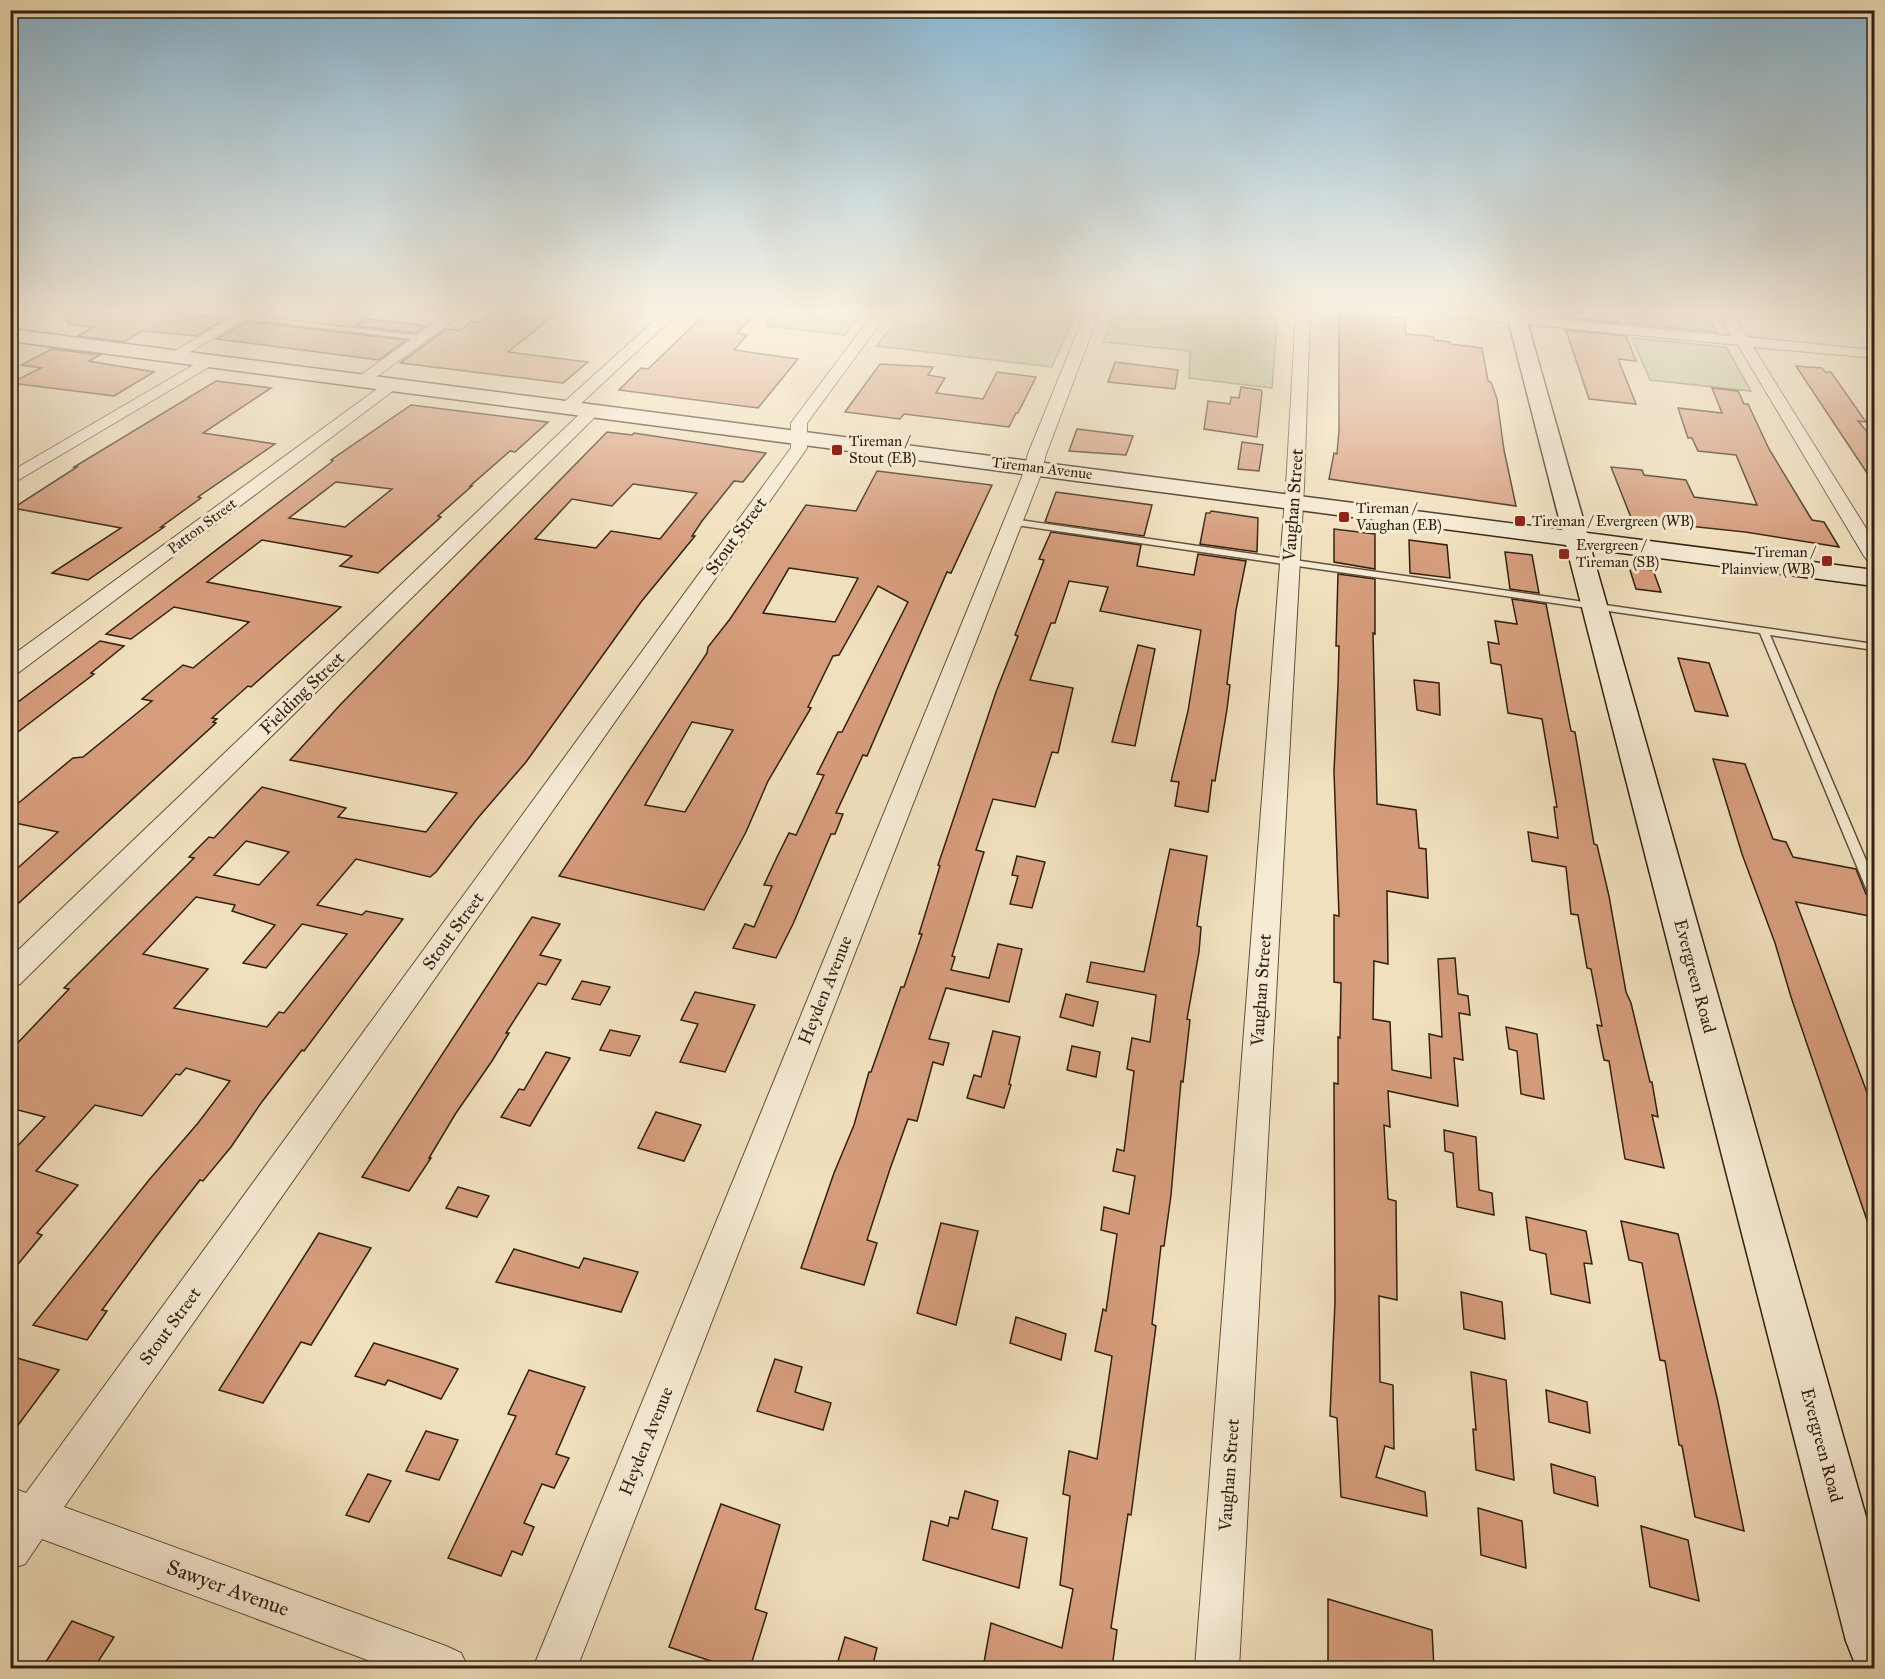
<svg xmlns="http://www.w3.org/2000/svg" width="1885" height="1679" font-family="'IM FELL Great Primer',serif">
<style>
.green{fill:#b6c394;stroke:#747252;stroke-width:1.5}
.building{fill:#d69d7d;stroke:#312010;stroke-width:1.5;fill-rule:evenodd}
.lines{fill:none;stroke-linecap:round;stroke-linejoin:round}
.lane-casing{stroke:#61503b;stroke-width:3}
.street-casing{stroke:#61503b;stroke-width:2}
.secondary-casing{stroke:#312010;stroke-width:3}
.lane{fill:#f6ebd4;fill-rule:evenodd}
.street{fill:#f6ebd4;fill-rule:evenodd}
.secondary{fill:#f6ebd4;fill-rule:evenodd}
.poi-dot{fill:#8f2418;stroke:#f6ebd4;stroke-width:2}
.labels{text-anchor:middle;stroke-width:6;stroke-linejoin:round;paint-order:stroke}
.far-poi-label{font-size:15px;fill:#312010;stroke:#f6ebd4;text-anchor:start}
.far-street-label{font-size:15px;fill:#312010;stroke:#f6ebd4}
.street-label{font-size:18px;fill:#312010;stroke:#f6ebd4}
.near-street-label{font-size:21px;fill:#312010;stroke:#f6ebd4}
</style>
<rect width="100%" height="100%" fill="#f1e0bd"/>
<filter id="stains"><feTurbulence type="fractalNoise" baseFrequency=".00333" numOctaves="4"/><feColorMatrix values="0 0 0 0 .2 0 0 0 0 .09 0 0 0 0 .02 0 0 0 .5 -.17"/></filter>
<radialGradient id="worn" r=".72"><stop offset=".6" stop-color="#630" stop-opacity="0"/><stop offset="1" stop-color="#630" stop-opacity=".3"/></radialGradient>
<!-- green -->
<g class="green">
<polygon points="780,311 863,311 845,335 766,326"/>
<polygon points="902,311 1076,311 1052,367 877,346"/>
<polygon points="1115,311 1278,311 1272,388 1189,378 1190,351 1103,342"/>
<polygon points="1621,311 1705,311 1717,332 1627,323"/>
<polygon points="1632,338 1726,347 1751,391 1650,380"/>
</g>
<!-- building -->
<g class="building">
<polygon points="68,311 152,311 225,319 196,336 142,331 124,342 78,336 94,327 68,324"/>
<polygon points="497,311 559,311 508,352 588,362 563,383 400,363 446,329 460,330 471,322 481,322"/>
<polygon points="708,311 758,311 737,333 747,335 734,350 798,359 758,408 619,390 641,368 648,369"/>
<polygon points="1339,311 1404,318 1406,334 1434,337 1434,340 1450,342 1450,344 1482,348 1488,381 1491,382 1497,399 1504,450 1516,506 1329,479 1334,453 1337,454 1339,430"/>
<polygon points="1560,311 1616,315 1620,323 1562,317"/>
<polygon points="366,319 386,321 426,326 416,333 355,326"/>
<polygon points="246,322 261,323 406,340 379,360 217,339"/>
<polygon points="1566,330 1626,336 1636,361 1618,359 1636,404 1589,399"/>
<polygon points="52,349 100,355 89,361 154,372 114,396 11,383 41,368 21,365"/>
<polygon points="1115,362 1178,370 1175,389 1108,382"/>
<polygon points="880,364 933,367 928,375 945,378 936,393 983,399 997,372 1036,377 1018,413 1016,413 1009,427 904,414 900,419 845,412"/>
<polygon points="1796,366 1822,368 1825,372 1831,372 1866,422 1858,421 1875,441 1875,485"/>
<polygon points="216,381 271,388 203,433 275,444 198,497 201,498 161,527 164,527 88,580 52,573 121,528 13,508 77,467 74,467"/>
<polygon points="1241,387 1261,390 1262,392 1257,437 1204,429 1208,401 1230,404 1231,397 1239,398"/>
<polygon points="1712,388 1738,391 1744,404 1748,404 1769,449 1812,520 1824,522 1839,547 1745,532 1632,520 1611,467 1642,470 1644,475 1686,480 1694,497 1757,505 1736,455 1698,451 1692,438 1688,438 1678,408 1722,413"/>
<path d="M411 405 548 422 515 452 510 451 470 486H472L438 516 441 517 378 573 340 566 352 556 262 540 207 582 341 607 251 687 248 686 212 718 217 719 213 722 216 723 10 911V875L58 832 10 822V810L73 758 83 757 152 701 142 699 183 665 193 668 249 622 174 607 131 639 106 634 333 461 331 460ZM336 482 392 489 345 527 289 518Z"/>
<polygon points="1077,429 1133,436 1126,455 1069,451"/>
<path d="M607 432 632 435 634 433 766 453 743 482 734 481 702 521 692 536H695L641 602 526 762 477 819 436 872 430 877 356 859 317 905 362 915 366 911 403 919 304 1051 302 1050 261 1103 231 1147 203 1181 200 1180 152 1242 102 1310 107 1311 87 1340 33 1325 149 1180 198 1123 230 1081 186 1068 180 1075 176 1074 142 1116 95 1105 36 1171 78 1185 37 1233 42 1235 10 1274V1154L45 1117 10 1108V1051L69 989 64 988 194 858 189 857 209 837 214 838 262 787 346 808 338 817 426 832 457 793 290 760 340 705ZM633 484 697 493 660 539 611 531 596 548 535 539 572 499 612 506ZM246 841 289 852 259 885 214 875ZM196 897 235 905 232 911 275 925 243 963 266 968 302 924 347 934 284 1013 279 1012 267 1027 174 1008 208 969 143 954Z"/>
<polygon points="1242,442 1263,445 1259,471 1238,469"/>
<path d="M877 471 992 485 951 573 947 572 867 756 863 755 836 813 843 814 835 834H831L793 924 776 958 733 948 745 924 754 927 772 886 764 885 778 855 789 833 796 835 824 775 817 774 838 732H842L908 602 878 586 839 655 833 656 808 707 811 708 768 781 746 832 704 910 559 876 707 653 708 647 730 619 806 505 856 511ZM789 568 858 578 835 622 763 613ZM692 722 733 730 685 812 645 805Z"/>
<polygon points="1056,492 1152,505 1144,536 1045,522"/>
<polygon points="1211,511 1258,518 1257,552 1200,544 1206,513 1210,513"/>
<polygon points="1334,529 1375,534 1375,569 1334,562"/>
<polygon points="1051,532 1141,545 1137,566 1194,575 1198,554 1246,561 1236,610 1227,684 1230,685 1227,709 1215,781 1212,780 1208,812 1175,806 1179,782 1171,781 1188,711 1201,630 1100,611 1108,587 1069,581 1055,623 1051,623 1030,680 1073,688 1058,753 1052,752 1035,807 993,799 976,850 984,852 952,956 955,957 951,970 989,978 998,944 1022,949 1009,1002 946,988 929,1039 949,1043 943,1065 933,1062 917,1121 908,1119 890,1169 867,1240 877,1243 864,1285 801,1268 834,1173 854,1125 869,1072 871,1072 901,987 904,987 922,934 919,934 940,866 938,865 996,692 1018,636 1015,635 1044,560 1039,559"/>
<polygon points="1409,540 1447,545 1450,578 1410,573"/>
<polygon points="1505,552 1532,555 1539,593 1510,589"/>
<polygon points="1629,567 1653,570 1661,592 1636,589"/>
<polygon points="1338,574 1375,579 1375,634 1373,633 1377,804 1416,810 1419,848 1426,849 1428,898 1387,891 1388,964 1374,961 1373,1019 1390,1022 1392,1070 1431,1078 1429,1034 1442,1037 1438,959 1455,958 1458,994 1468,996 1470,1015 1459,1013 1463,1060 1454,1058 1458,1106 1388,1091 1390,1127 1384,1125 1388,1199 1396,1201 1397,1300 1379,1296 1380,1382 1393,1385 1394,1449 1385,1446 1376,1477 1425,1492 1427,1516 1341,1497 1337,1418 1330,1416 1335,1302 1334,1083 1338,1084 1338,1037 1340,1038 1341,983 1334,982 1334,915 1339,916 1334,771 1338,685 1339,646 1336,646"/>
<polygon points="1512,599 1546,604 1571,731 1575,732 1594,844 1597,845 1609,896 1626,992 1631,1003 1650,1082 1652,1082 1658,1117 1652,1115 1664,1168 1625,1159 1609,1061 1604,1060 1597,1025 1602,1026 1591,969 1587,968 1578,915 1571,914 1566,867 1532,861 1528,832 1558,838 1554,807 1557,807 1542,719 1508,713 1501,665 1491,663 1488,642 1499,644 1495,621 1517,624"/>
<polygon points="100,641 124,646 91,673 94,674 10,738 10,708"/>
<polygon points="1138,645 1155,649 1135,746 1112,742"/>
<polygon points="1678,658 1709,663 1728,716 1695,711"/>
<polygon points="1414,680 1439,683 1440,715 1417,710"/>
<polygon points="1713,759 1745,764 1773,839 1786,842 1793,857 1856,869 1866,894 1875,900 1875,917 1796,902 1875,1114 1875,1231 1871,1232 1791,997 1775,943 1742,854"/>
<polygon points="1170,849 1207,856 1197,926 1201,927 1199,952 1187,1019 1190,1020 1183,1082 1181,1081 1171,1195 1164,1246 1161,1246 1152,1324 1156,1326 1131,1515 1128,1514 1111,1628 1117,1630 1112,1668 983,1668 991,1623 1062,1648 1073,1589 1060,1585 1070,1496 1063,1494 1069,1451 1097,1459 1112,1356 1095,1351 1103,1309 1106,1311 1117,1234 1101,1230 1104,1207 1129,1214 1135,1176 1113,1171 1117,1149 1124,1151 1134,1071 1127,1069 1132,1038 1150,1042 1156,995 1087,982 1091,962 1144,972"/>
<polygon points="1017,856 1045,862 1032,908 1010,904 1018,876 1012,875"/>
<polygon points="532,917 560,924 540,955 561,960 546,985 538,983 506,1033 509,1033 492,1061 456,1113 429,1158 431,1158 409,1191 362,1177"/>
<polygon points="582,981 610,987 600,1005 572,999"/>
<polygon points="695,992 755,1005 725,1072 680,1062 698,1024 681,1020"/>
<polygon points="1066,994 1098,1002 1093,1026 1060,1017"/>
<polygon points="1506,1027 1537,1034 1544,1099 1521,1094 1517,1051 1509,1049"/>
<polygon points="610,1030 640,1036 630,1056 600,1050"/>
<polygon points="993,1031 1020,1037 1009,1084 1011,1085 1004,1108 967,1098 974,1075 981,1077"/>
<polygon points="1072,1046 1100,1052 1096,1077 1067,1070"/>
<polygon points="546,1052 570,1058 530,1126 501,1117 519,1089 524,1090"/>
<polygon points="656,1112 701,1125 684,1161 638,1148"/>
<polygon points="1444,1130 1476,1137 1479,1190 1492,1193 1494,1215 1457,1207 1453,1153 1445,1151"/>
<polygon points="458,1187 489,1196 477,1217 446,1208"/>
<polygon points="1526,1217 1586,1231 1592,1264 1584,1263 1590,1303 1551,1294 1546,1254 1530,1250"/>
<polygon points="1621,1221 1678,1234 1718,1402 1744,1531 1695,1517 1682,1446 1679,1445 1665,1361 1660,1360 1642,1263 1629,1260"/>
<polygon points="941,1223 978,1231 956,1325 917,1313"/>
<polygon points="319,1233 371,1248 311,1345 301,1342 263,1403 219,1390"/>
<polygon points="514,1249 579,1268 584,1258 638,1272 621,1312 496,1282"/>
<polygon points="1461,1292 1502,1302 1505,1339 1464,1329"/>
<polygon points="1016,1317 1066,1334 1061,1360 1010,1343"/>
<polygon points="374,1343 433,1361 458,1369 441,1399 388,1380 385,1385 355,1376"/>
<polygon points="10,1356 59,1370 10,1436"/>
<polygon points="775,1359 802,1367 795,1392 831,1403 823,1430 757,1411"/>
<polygon points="529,1370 585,1387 556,1454 569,1458 554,1488 542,1484 524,1523 534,1527 522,1555 512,1551 501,1576 448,1558 516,1416 508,1414"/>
<polygon points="1471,1372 1506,1380 1514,1480 1476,1470 1473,1429 1476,1430"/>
<polygon points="1546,1390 1587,1402 1590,1433 1549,1422"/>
<polygon points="426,1431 458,1440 439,1480 406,1471"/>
<polygon points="1551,1464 1595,1477 1598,1506 1554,1493"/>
<polygon points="368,1474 391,1481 369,1522 346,1515"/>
<polygon points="965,1491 998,1501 992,1529 1027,1538 1019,1588 923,1560 931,1521 948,1526 950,1517 958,1519"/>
<polygon points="721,1504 780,1525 755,1609 767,1613 750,1668 732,1668 669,1647"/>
<polygon points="1478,1508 1522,1521 1526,1568 1481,1555"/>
<polygon points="1641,1526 1688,1540 1699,1601 1650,1587"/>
<polygon points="1328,1599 1432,1630 1434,1668 1328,1668"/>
<polygon points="72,1621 114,1637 94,1668 42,1668"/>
<polygon points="845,1637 877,1648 872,1668 836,1668"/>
</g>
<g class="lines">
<!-- lane casing -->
<g class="lane-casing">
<g id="lane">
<polygon points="193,311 209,311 421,336 424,338 421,340 196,313"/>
<polygon points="1012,519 1874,644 1874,650 1770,635 1874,879 1874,898 1870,896 1868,893 1760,633 1009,524 1008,522"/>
</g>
</g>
<!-- street casing -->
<g class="street-casing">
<g id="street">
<polygon points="38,311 55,311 10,333 10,323"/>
<polygon points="243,311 259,311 180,358 170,358 168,355"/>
<polygon points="451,311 467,311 368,383 358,383 355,380 358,377"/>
<polygon points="665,311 680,311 574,410 562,410 560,407 562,404"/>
<polygon points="875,311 889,311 807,423 807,448 64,1507 446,1646 461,1653 468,1668 389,1668 42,1539 25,1564 10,1569 10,1487 26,1493 791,448 791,423"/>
<polygon points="1086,311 1100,311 1046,454 1040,477 577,1668 533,1668 1022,477 1028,454"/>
<polygon points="1296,311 1310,311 1304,486 1239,1668 1195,1668 1286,486"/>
<polygon points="1426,311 1472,311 1732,336 1717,311 1731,311 1747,337 1874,350 1874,358 1753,347 1874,541 1874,562 1867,560 1864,556 1738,345 1433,315"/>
<polygon points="209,356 214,358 217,361 214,364 10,485 10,472"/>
<polygon points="393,379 398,381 401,384 398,387 18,673 10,675 10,657 388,381"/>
<polygon points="593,405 599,407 601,410 599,413 20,984 10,988 10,958 587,407"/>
</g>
</g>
<!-- secondary casing -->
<g class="secondary-casing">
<polygon id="secondary" points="1506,311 1524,311 1587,533 1874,570 1874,586 1591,549 1874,1545 1874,1668 1854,1661 1846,1641 1566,545 10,341 10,329 1562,530"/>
</g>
<!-- lane -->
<use href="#lane" class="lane"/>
<!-- street -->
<use href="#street" class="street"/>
<!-- secondary -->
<use href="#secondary" class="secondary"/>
</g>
<!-- sky -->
<linearGradient id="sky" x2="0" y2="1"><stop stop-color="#89b8d4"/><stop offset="0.57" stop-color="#f9f1e1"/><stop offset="1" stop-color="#f9f1e1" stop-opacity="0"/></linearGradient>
<rect width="1885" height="546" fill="url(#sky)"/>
<!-- markers -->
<g class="poi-dot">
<rect x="831" y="444" width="12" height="12" rx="3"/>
<rect x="1338" y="511" width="12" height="12" rx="3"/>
<rect x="1514" y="515" width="12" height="12" rx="3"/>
<rect x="1558" y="548" width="12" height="12" rx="3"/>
<rect x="1821" y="555" width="12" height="12" rx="3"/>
</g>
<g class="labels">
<!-- far-poi labels -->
<g class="far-poi-label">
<text x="849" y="446">Tireman /<tspan x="849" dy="17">Stout (EB)</tspan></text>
<text x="1356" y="513">Tireman /<tspan x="1356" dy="17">Vaughan (EB)</tspan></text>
<text x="1532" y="526">Tireman / Evergreen (WB)</text>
<text x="1576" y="550">Evergreen /<tspan x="1576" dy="17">Tireman (SB)</tspan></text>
<text x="1815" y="557" text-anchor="end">Tireman /<tspan x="1815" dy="17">Plainview (WB)</tspan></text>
</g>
<!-- far-street labels -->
<g class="far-street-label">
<text transform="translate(1042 468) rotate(7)" y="5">Tireman Avenue</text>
<text transform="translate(202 526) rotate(-37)" y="5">Patton Street</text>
</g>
<!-- street labels -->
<g class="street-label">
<text transform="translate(1293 505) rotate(-86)" y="6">Vaughan Street</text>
<text transform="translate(736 536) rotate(-54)" y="6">Stout Street</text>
<text transform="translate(302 693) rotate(-44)" y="6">Fielding Street</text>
<text transform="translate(453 931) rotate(-54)" y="6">Stout Street</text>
<text transform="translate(1695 976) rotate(75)" y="6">Evergreen Road</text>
<text transform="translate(825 990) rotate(-68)" y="6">Heyden Avenue</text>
<text transform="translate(1261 990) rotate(-86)" y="6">Vaughan Street</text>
<text transform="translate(170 1326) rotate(-54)" y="6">Stout Street</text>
<text transform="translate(646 1441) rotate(-68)" y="6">Heyden Avenue</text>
<text transform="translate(1822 1445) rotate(75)" y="6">Evergreen Road</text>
<text transform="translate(1229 1475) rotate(-86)" y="6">Vaughan Street</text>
</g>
<!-- near-street labels -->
<g class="near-street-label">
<text transform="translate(228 1588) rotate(20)" y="7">Sawyer Avenue</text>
</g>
</g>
<!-- margin -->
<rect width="1885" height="1679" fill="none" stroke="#f1e0bd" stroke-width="36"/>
<rect x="12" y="12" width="1861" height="1655" fill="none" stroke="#312010" stroke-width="3"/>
<rect x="18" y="18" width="1849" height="1643" fill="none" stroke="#312010" stroke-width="1.5"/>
<rect width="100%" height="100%" filter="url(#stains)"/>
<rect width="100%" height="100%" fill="url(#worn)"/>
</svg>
